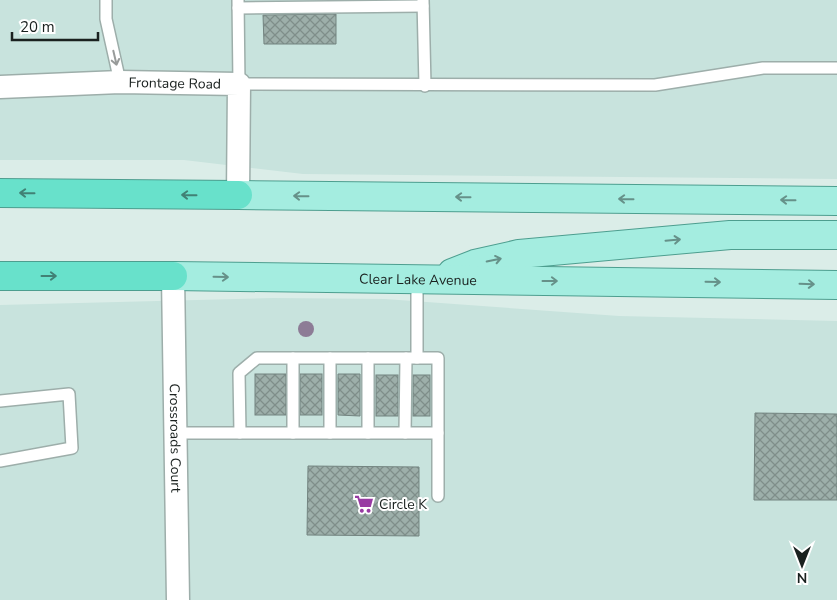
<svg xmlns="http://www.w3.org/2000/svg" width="837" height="600" font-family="'Nunito Sans',sans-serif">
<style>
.built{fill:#c8e3dd}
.building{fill:url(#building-cross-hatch);stroke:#738480}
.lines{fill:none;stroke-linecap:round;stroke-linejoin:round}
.service-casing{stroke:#9daeaa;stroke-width:14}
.minor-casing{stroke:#9daeaa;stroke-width:25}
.primary-casing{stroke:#4d9e8f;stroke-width:30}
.motorway-casing{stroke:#4d9e8f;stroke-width:30}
.service{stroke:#fff;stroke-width:11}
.minor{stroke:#fff;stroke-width:22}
.primary{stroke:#a4ede0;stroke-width:28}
.motorway{stroke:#68e1cb;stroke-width:28}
.tree{fill:#8d7c96}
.oneway{stroke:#989b9a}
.oneway2{stroke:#418175}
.oneway3{stroke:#669189}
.labels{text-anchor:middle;stroke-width:4;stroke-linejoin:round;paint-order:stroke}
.street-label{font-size:14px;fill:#1a211f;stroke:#fff}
.poi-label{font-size:14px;fill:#1a211f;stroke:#fff;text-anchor:start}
</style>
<defs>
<pattern id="building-cross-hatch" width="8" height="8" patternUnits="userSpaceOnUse" patternTransform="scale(1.25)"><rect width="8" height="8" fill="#9dafaa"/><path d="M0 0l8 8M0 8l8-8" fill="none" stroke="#7f8e8a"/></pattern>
</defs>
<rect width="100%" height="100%" fill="#dbede8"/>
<!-- built -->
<g class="built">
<polygon points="0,0 837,0 837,179 303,174 184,160 0,160"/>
<polygon points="273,298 385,299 619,316 837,321 837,600 0,600 0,305"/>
</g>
<!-- building -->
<g class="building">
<polygon points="336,14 336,44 264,44 263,15"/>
<rect x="255" y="374" width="31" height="41"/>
<rect x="300" y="374" width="22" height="41"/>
<polygon points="338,374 360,374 360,416 338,415"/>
<rect x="376" y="375" width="22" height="41"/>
<rect x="413" y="375" width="17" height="41"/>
<polygon points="755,413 837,414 837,500 754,500"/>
<polygon points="308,466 419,467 419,536 307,535"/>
</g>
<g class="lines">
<!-- service casing -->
<g class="service-casing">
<g id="service">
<polyline points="106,0 106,19 120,82"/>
<polyline points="238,0 239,84 655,85 763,68 837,68"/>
<polyline points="423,0 425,86"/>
<polyline points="238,8 423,6"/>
<polyline points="417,280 417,358"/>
<polyline points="293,358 293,433"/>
<polyline points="330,358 330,433"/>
<polyline points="368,358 368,433"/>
<polyline points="0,401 69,394 72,448 0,461"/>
<polyline points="174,433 438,433"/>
<polyline points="240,433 239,373 257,358 438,358 438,496"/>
<polyline points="405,433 406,358"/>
</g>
</g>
<!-- minor casing -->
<g class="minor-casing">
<g id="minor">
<path id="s1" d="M0 87 120 82 239 84 238 195"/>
<path id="s2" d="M173 276 178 600"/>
</g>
</g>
<!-- primary casing -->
<g class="primary-casing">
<g id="primary">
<polyline points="238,195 837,201"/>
<polyline points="452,273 475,264 519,254 730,235 837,235"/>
<path id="s3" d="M173 276 837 285"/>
</g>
</g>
<!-- motorway casing -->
<g class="motorway-casing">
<g id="motorway">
<polyline points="0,193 238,195"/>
<polyline points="0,276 173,276"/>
</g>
</g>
<!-- service -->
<use href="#service" class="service"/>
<!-- minor -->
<use href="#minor" class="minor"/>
<!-- primary -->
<use href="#primary" class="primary"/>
<!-- motorway -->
<use href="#motorway" class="motorway"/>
</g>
<!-- trees -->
<circle class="tree" cx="306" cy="329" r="8"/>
<!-- one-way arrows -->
<defs><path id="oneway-shaft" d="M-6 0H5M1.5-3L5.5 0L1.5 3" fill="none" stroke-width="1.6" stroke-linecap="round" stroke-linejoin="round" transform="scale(1.25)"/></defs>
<use class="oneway" href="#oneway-shaft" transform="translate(115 58) rotate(77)"/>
<g class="oneway2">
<use href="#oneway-shaft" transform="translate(27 193) rotate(-179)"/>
<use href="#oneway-shaft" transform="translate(189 195) rotate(-179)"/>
<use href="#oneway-shaft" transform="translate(49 276)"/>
</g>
<g class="oneway3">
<use href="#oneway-shaft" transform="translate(301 196) rotate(-179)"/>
<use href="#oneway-shaft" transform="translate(463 197) rotate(-179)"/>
<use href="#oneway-shaft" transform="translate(626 199) rotate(-179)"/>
<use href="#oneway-shaft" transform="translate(788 200) rotate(-179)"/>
<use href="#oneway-shaft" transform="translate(673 240) rotate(-5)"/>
<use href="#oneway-shaft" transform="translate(494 260) rotate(-12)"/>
<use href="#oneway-shaft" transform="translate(221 277) rotate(1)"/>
<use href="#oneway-shaft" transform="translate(550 281)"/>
<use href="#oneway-shaft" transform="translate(713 282) rotate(1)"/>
<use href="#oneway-shaft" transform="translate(807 284) rotate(2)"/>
</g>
<!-- icons -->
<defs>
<g id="supermarket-bare" transform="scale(1.5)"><path d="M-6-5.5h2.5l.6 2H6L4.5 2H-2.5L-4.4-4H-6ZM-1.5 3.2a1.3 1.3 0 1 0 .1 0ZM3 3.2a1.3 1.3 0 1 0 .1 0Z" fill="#983aa3" stroke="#fff" stroke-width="2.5" paint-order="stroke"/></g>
</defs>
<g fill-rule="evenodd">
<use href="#supermarket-bare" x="364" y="504"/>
</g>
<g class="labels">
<!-- street labels -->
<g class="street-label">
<text dy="5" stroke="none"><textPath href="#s1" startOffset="175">Frontage Road</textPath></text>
<text dy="5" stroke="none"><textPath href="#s3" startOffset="245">Clear Lake Avenue</textPath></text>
<text dy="5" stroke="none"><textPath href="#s2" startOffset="162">Crossroads Court</textPath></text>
</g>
<!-- poi labels -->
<g class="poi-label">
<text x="379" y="509">Circle K</text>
</g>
</g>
<!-- north arrow -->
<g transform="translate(802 565) rotate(180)" stroke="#ffffff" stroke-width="4" paint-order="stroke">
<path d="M0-4L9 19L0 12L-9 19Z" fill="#1a211f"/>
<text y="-8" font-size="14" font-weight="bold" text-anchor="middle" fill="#1a211f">N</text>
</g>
<!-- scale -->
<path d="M12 32v8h86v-8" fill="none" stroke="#1a211f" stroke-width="2.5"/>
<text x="20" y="32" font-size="15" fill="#1a211f" stroke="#ffffff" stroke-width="4" paint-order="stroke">20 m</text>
</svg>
